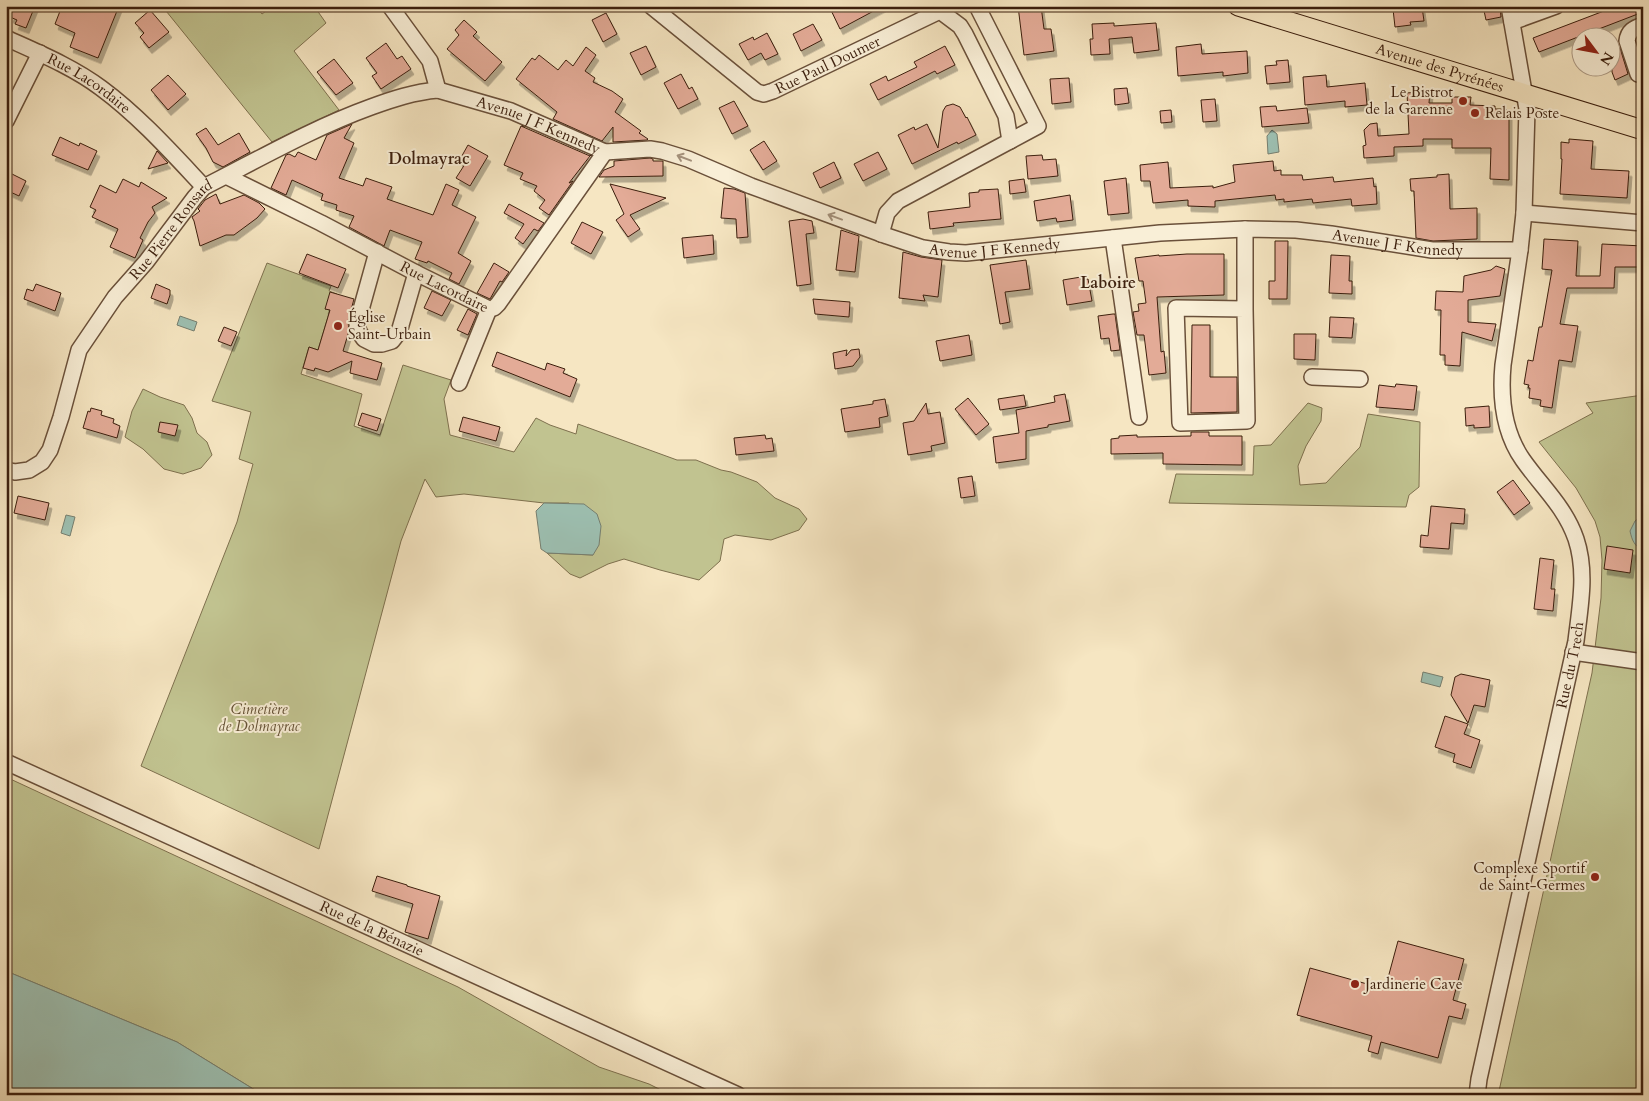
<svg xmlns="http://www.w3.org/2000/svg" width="1649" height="1101" font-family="Cardo,serif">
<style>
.green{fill:#c1c390;stroke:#7e704e}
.water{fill:#9dc0b2;stroke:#767f70}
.building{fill:#e3ab97;stroke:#3b1e0d;filter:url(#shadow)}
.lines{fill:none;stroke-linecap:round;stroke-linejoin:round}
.minor-casing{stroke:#6a503a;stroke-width:18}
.major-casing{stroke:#3b1e0d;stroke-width:21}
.minor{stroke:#f9efd7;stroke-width:15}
.major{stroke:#f6e6c2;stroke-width:19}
.oneway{stroke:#a4917c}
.poi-dot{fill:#8f2418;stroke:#f9efd7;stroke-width:2}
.labels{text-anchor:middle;stroke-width:4;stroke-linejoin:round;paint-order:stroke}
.street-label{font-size:15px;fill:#3b1e0d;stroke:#f9efd7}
.poi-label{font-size:15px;fill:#3b1e0d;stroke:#f9efd7;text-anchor:start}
.park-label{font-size:15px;font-style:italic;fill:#635034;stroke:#f9efd7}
.neighbourhood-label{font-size:16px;font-weight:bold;fill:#3b1e0d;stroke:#f9efd7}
</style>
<defs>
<filter id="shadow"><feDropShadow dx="3" dy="5.5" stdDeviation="0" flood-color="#0004"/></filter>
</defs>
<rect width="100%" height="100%" fill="#f6e6c2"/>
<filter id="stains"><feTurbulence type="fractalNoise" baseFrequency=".004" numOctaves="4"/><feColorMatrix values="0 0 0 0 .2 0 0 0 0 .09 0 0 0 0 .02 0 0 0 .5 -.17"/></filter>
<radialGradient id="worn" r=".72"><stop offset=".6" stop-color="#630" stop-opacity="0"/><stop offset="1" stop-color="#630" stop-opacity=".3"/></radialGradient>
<!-- green -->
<g class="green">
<polygon points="162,6 256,6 262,14 273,6 314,6 326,23 294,51 339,110 272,142"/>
<polygon points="267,263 331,286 329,291 337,294 334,304 325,309 330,310 318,350 309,347 301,374 362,394 354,426 380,435 403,365 451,380 444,399 450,435 514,452 536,418 550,425 576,434 578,424 677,460 696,460 721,470 731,472 757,482 775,498 799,509 807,519 799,530 771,540 735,535 724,539 720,561 699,580 660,570 624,559 608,564 580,578 570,574 547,553 593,555 569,503 544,503 464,494 436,497 425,479 401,541 319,849 141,766 237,522 253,464 239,459 251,412 212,401"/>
<polygon points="143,389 160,397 184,405 192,418 197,433 207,442 212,455 201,468 183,474 164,469 143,449 125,437 132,411"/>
<polygon points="1643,395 1643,1095 1520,1095 1499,1091 1592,673 1601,598 1602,560 1600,537 1595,521 1576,488 1539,442 1593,413 1586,403"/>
<polygon points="1308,403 1322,408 1321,421 1306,446 1298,466 1300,485 1326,483 1360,447 1368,414 1420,422 1419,487 1409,495 1406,507 1169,503 1176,474 1253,475 1254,446 1271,445"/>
<polygon points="6,777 458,987 599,1067 649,1084 671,1095 263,1095 177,1042 6,971"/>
</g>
<!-- water -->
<g class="water">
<polygon points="1272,130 1277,134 1279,152 1268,154 1267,136"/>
<polygon points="180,316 197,322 194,331 177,325"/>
<polygon points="544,503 584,504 597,514 601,526 599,545 593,555 547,553 541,549 536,511"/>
<polygon points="66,515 75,517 70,536 61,533"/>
<path d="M1643 515V550C1634 546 1632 540 1630 531L1635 521Z"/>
<polygon points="1423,672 1443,677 1440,687 1421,682"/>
<polygon points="6,971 177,1042 263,1095 6,1095"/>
</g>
<!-- building -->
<g class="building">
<polygon points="14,6 35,6 26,28 15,24 17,20 10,17"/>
<polygon points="62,6 119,6 98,58 70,47 75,33 55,24"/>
<polygon points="829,6 883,6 840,29"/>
<polygon points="1018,6 1041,6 1044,29 1051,29 1054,51 1024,55"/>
<polygon points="1483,6 1500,6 1501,17 1486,20"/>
<polygon points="1617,6 1643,6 1643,12 1539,52 1533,38"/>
<polygon points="1422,7 1424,21 1410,22 1411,25 1395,27 1393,9"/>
<polygon points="150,10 169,32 149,48 140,37 144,33 135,23"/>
<polygon points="606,13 617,34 603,42 592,20"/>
<polygon points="464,20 477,32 473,36 502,62 485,81 447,49 459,35 455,30"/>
<polygon points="1114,23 1114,26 1156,23 1159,50 1134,53 1132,37 1109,39 1110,54 1091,55 1090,39 1093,39 1092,24"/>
<polygon points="813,24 822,40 801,51 793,34"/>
<polygon points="767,33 778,54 765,60 761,53 748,60 739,44 753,37 754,40"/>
<polygon points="386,43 397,59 402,56 411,69 381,89 372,76 377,73 366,58"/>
<polygon points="1201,44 1202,54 1247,51 1248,73 1223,76 1223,72 1178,76 1176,47"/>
<polygon points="646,46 656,67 641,75 630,53"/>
<polygon points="945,46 955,65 937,74 935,71 878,100 870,84 886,76 888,81 917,67 914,62"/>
<polygon points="586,47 596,55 585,71 595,78 593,82 612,91 623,99 615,112 641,131 639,133 648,139 647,140 613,142 613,127 602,141 553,119 557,112 516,79 532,58 535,60 539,55 558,70 566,60 573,66"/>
<polygon points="1620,48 1628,74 1615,80 1612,72 1612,52"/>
<polygon points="334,59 353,83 336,95 317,72"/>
<polygon points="1288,60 1290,82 1267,84 1265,66 1277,65 1276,61"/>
<polygon points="681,74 689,89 692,87 698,99 678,109 664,83"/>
<polygon points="168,75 186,94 168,110 151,90"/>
<polygon points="1326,75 1327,87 1365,83 1367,105 1345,107 1345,101 1305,105 1303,77"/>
<polygon points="1069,78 1071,102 1052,104 1050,79"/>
<polygon points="1127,88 1129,103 1115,105 1114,89"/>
<polygon points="1430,91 1429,103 1452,103 1452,97 1471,97 1470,105 1495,106 1495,109 1506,109 1509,113 1509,180 1490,179 1491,148 1452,148 1452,139 1423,139 1423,146 1394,147 1394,156 1364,158 1363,146 1366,145 1364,130 1370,124 1377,123 1378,136 1409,134 1407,93"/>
<polygon points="1215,99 1217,121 1203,122 1201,100"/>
<polygon points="734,101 748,126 732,134 719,108"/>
<polygon points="953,104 960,107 966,118 967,117 976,135 958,144 957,142 912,164 898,135 914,127 915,130 927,124 938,148 943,111 946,106"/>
<polygon points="1276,106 1277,111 1307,108 1309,123 1262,127 1260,107"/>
<polygon points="1171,110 1172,122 1161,123 1160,111"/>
<polygon points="352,124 344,138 354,143 339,178 363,186 366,178 392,187 387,199 433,215 446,184 459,190 452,205 476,217 458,253 471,261 459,284 449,279 452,273 428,261 427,263 415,259 422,242 390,230 384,246 349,227 354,216 336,210 337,205 321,200 323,194 292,180 286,195 271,188 286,155 289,154 295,157 298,152 316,160 327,135"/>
<polygon points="521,126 590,156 569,183 573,181 549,215 539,208 545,200 534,191 537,186 520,179 523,173 504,165"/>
<polygon points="206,128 218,145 239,133 250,152 223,167 213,162 206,148 196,134"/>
<polygon points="60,137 79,146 80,143 97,151 88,170 52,155"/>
<polygon points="1569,139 1593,141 1591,169 1629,171 1627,198 1560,194 1562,159 1561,159 1561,142 1569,143"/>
<polygon points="764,141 777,161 763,170 750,150"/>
<polygon points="468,145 488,156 470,186 456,178 465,164 459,161"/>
<polygon points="157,151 168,163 148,169"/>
<polygon points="878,152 887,169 863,181 854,164"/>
<polygon points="1042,155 1043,160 1056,159 1058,176 1028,179 1026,156"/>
<polygon points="650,158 653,159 653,161 663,161 663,176 599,177 604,170 614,166 614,161"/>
<polygon points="1273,161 1274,171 1281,170 1281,175 1302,175 1303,180 1333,177 1334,182 1373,178 1374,187 1376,186 1377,204 1352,206 1351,199 1313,203 1312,199 1284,202 1284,199 1276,200 1275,195 1215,201 1215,207 1188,206 1188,200 1153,203 1150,181 1141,181 1140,165 1168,162 1170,188 1213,186 1213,188 1235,182 1233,165"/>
<polygon points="834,162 841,178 820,188 813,173"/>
<polygon points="6,171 26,181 19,196 6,190"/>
<polygon points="1449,174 1450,209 1477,208 1477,239 1433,241 1416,238 1414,191 1411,191 1410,179 1437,177 1437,175"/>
<polygon points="1126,178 1129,213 1108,215 1104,181"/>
<polygon points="123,179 139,187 141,182 167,198 152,207 155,213 148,222 140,238 143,240 135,258 110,247 118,229 92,217 96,210 90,207 100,185 116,193"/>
<polygon points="1024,179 1026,192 1010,194 1009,181"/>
<polygon points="610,184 666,198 630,215 640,229 628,237 616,220 624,214"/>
<polygon points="724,188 734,189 745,193 748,237 737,238 736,219 721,218"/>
<polygon points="998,189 1001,219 953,223 954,226 930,229 928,212 970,207 969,193 979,192 979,190"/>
<polygon points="216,194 220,204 244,195 259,203 265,209 257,218 234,235 226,235 200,246 194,221 192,217 200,211 198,209 205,200"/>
<polygon points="1070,195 1073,220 1057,222 1056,218 1037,221 1034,201"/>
<polygon points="509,204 544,223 538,231 534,229 523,244 515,238 524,224 504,213"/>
<polygon points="803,219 812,221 814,233 806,234 811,284 797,286 789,221"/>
<polygon points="582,222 603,232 591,254 571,243"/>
<polygon points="841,230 859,236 855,272 836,270"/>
<polygon points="713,235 714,254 684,258 682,238"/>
<polygon points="1544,239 1578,241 1576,276 1600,276 1602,244 1643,246 1643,267 1615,267 1614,288 1567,288 1560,324 1578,326 1572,362 1559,360 1552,408 1540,406 1541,400 1529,398 1530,388 1528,388 1529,385 1524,384 1528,360 1533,361 1539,327 1542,327 1552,270 1542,269"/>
<polygon points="1275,241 1288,241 1287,299 1269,299 1269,281 1275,281"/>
<polygon points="903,252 921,257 942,260 938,297 923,295 925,301 899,298"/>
<polygon points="307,254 346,269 338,288 299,273"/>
<polygon points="1187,254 1224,254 1224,295 1157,297 1161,352 1164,351 1166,373 1149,375 1144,335 1137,335 1133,312 1139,311 1138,304 1146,303 1143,281 1139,281 1135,258 1159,255 1159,256"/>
<polygon points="1331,255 1350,256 1349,281 1352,281 1352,294 1329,293"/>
<polygon points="1026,260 1030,289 1005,292 1010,322 1000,324 990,265"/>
<polygon points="494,263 509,272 502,282 500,281 490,299 477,293"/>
<polygon points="1496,266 1505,269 1500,296 1468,300 1468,322 1496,324 1492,341 1462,332 1460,366 1445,365 1445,355 1440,355 1441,310 1435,310 1436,291 1463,292 1464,276 1491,270"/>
<polygon points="1081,277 1081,280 1088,279 1092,301 1067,305 1063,280"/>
<polygon points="36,284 61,293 55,311 24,299 27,289 33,291"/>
<polygon points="156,284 170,290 170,295 167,304 151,298"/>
<polygon points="432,291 451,300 442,316 424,308"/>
<polygon points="330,292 354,299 348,321 349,331 343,351 382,363 377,380 350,373 352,361 328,372 315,368 314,371 303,368 309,347 318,350 330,310 325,309"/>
<polygon points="813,299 850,302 849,317 815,314"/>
<polygon points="468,309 477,314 468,335 457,330"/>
<polygon points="1113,314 1115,314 1120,350 1111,351 1109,338 1101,339 1098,316"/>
<polygon points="1330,317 1354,318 1352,338 1329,337"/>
<polygon points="1192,325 1210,325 1210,377 1237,377 1237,412 1191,413"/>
<polygon points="224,327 237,332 231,346 218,341"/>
<polygon points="1294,334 1316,334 1315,360 1294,359"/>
<polygon points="969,335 972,355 940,361 936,341"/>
<polygon points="859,349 860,357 853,366 835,369 833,353 847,350 846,356 851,350"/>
<polygon points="497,352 545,370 547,363 565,369 563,373 577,379 570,397 492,366"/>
<polygon points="1396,384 1417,386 1414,410 1376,407 1379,385 1395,387"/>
<polygon points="1065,394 1070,421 1048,425 1048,427 1026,431 1026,459 996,463 993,437 1019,433 1016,410 1055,402 1054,396"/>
<polygon points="1024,395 1026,406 1000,410 998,399"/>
<polygon points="968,398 989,424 976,435 955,409"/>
<polygon points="885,399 888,416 879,418 880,427 845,432 841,409 873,404 873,401"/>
<polygon points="926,403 928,414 940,412 945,443 931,446 932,451 908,455 903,423 914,421"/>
<polygon points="1489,406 1490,427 1474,428 1474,425 1466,426 1465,408"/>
<polygon points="91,408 102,411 101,415 114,419 113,423 120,426 117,438 83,428 88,411 90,412"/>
<polygon points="362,413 381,419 377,431 358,425"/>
<polygon points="463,417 500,427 496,441 459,431"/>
<polygon points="160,422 178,425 175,436 158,432"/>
<polygon points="1191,432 1209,432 1209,436 1242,436 1242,465 1163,464 1163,453 1111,454 1111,439 1119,438 1119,436 1137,435 1137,437 1191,436"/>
<polygon points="765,435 766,439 772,438 774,451 736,455 734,438"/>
<polygon points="972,476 975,496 961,498 958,478"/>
<polygon points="1513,480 1530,503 1514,515 1497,492"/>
<polygon points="18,496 49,503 45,520 14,513"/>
<polygon points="1431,506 1465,509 1464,524 1451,523 1449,549 1420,547 1421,535 1428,536"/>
<polygon points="1607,546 1633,550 1630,573 1604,569"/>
<polygon points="1540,558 1554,560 1551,589 1555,589 1553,611 1534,609"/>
<polygon points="1461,674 1490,680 1485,707 1474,705 1468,723 1451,695 1455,677"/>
<polygon points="1445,716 1468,724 1464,734 1480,740 1471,768 1453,762 1455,754 1435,747"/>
<polygon points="377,876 407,885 407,886 440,896 428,939 405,932 413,904 372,891"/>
<polygon points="1398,941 1464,959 1453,1000 1466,1004 1462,1019 1449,1016 1438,1058 1381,1042 1378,1054 1368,1051 1372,1036 1297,1015 1310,968 1385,989"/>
</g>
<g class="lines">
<!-- minor casing -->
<g class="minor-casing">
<g id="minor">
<polyline points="390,6 430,61 438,90"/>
<path id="s1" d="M651 6 757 92 764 94 773 91 940 11 960 26 965 34 1006 116 1010 141 898 201 887 213 881 234"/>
<polyline points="977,6 1038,126 1010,141"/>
<polyline points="1512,22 1556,6"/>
<path id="s2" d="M6 38C39 53 73 67 101 88 139 116 172 153 204 187"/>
<path d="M1638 74 1627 41C1628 31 1634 28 1643 25"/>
<polyline points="6,121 40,53"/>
<path id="s3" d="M226 176 321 223 416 273 489 309 494 308 498 304 605 152"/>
<polyline points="1524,213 1643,223"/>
<polyline points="1245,229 1245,309 1176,308 1180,423 1247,421 1245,309"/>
<polyline points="1113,238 1139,417"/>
<polyline points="377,252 357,324 359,332 364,339 374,344 382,344 392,341 399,332 416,273"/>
<polyline points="1312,377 1360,379"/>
<polyline points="459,383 489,309"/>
<path id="s4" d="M6 470 15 472 29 470 42 462 50 450 61 417 79 350 115 297 146 262 195 197 204 187C259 159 313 128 371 107 393 99 414 92 438 90L511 111 605 152 650 149 662 151 688 159 751 186 887 236 923 248 949 252 966 253 1160 233 1245 229 1296 230 1331 234 1432 250H1520"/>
<polyline points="1573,652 1643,662"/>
<path id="s5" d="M6 762 738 1095"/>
<path id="s6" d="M1477 1095 1479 1079 1576 641C1580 607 1587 572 1576 539 1565 507 1542 487 1523 460 1504 433 1500 398 1503 365L1520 250 1524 213 1527 109 1509 6"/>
</g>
</g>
<!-- major casing -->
<g class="major-casing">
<g id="major">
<path id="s7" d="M1238 6 1643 130"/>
</g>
</g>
<!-- minor -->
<use href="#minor" class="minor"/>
<!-- major -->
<use href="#major" class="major"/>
</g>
<!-- one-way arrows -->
<defs><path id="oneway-shaft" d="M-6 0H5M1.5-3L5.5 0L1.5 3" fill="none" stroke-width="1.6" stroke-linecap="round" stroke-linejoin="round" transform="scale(1.25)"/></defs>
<g class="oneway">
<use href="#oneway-shaft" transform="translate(684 158) rotate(-159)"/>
<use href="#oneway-shaft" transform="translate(835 217) rotate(-160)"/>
</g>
<!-- markers -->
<g class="poi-dot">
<circle cx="1463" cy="101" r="5"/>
<circle cx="1475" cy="113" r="5"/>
<circle cx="338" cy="326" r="5"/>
<circle cx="1595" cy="877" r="5"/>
<circle cx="1355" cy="984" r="5"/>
</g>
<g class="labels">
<!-- street labels -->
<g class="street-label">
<text dy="5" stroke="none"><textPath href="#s1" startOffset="214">Rue Paul Doumer</textPath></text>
<text dy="5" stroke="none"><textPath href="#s7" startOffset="211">Avenue des Pyrénées</textPath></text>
<text dy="5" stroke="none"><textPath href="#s2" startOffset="95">Rue Lacordaire</textPath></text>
<text dy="5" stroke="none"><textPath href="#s4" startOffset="724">Avenue J F Kennedy</textPath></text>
<text dy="5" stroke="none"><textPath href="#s4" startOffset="309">Rue Pierre Ronsard</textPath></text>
<text dy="5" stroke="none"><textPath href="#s4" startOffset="1609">Avenue J F Kennedy</textPath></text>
<text dy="5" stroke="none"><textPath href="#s4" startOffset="1204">Avenue J F Kennedy</textPath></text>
<text dy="5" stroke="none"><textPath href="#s3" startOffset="245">Rue Lacordaire</textPath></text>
<text dy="5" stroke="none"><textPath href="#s6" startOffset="440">Rue du Trech</textPath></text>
<text dy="5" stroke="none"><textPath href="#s5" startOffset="402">Rue de la Bénazie</textPath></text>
</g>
<!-- poi labels -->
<g class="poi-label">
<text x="1453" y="97" text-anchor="end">Le Bistrot<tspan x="1453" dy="17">de la Garenne</tspan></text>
<text x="1485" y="118">Relais Poste</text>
<text x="348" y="322">Église<tspan x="348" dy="17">Saint-Urbain</tspan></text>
<text x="1585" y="873" text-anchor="end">Complexe Sportif<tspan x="1585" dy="17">de Saint-Germes</tspan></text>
<text x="1365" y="989">Jardinerie Cave</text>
</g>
<!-- park labels -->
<g class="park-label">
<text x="259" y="714">Cimetière<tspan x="259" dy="17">de Dolmayrac</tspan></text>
</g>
<!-- neighbourhood labels -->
<g class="neighbourhood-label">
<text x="429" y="164">Dolmayrac</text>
<text x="1108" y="288">Laboire</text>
</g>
</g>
<!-- margin -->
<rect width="1649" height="1101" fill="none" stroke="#f6e6c2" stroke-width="25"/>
<rect x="8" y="8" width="1634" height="1086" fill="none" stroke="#3b1e0d" stroke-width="2.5"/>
<rect x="12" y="12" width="1624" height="1076" fill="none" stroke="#3b1e0d"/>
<!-- north arrow -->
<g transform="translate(1596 52) rotate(122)"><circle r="24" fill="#f9efd7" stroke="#ad9b86"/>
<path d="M0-4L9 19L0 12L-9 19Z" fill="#8f2418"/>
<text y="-8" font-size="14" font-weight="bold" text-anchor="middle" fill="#3b1e0d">N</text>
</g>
<rect width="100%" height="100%" filter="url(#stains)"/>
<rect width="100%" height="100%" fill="url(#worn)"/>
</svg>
